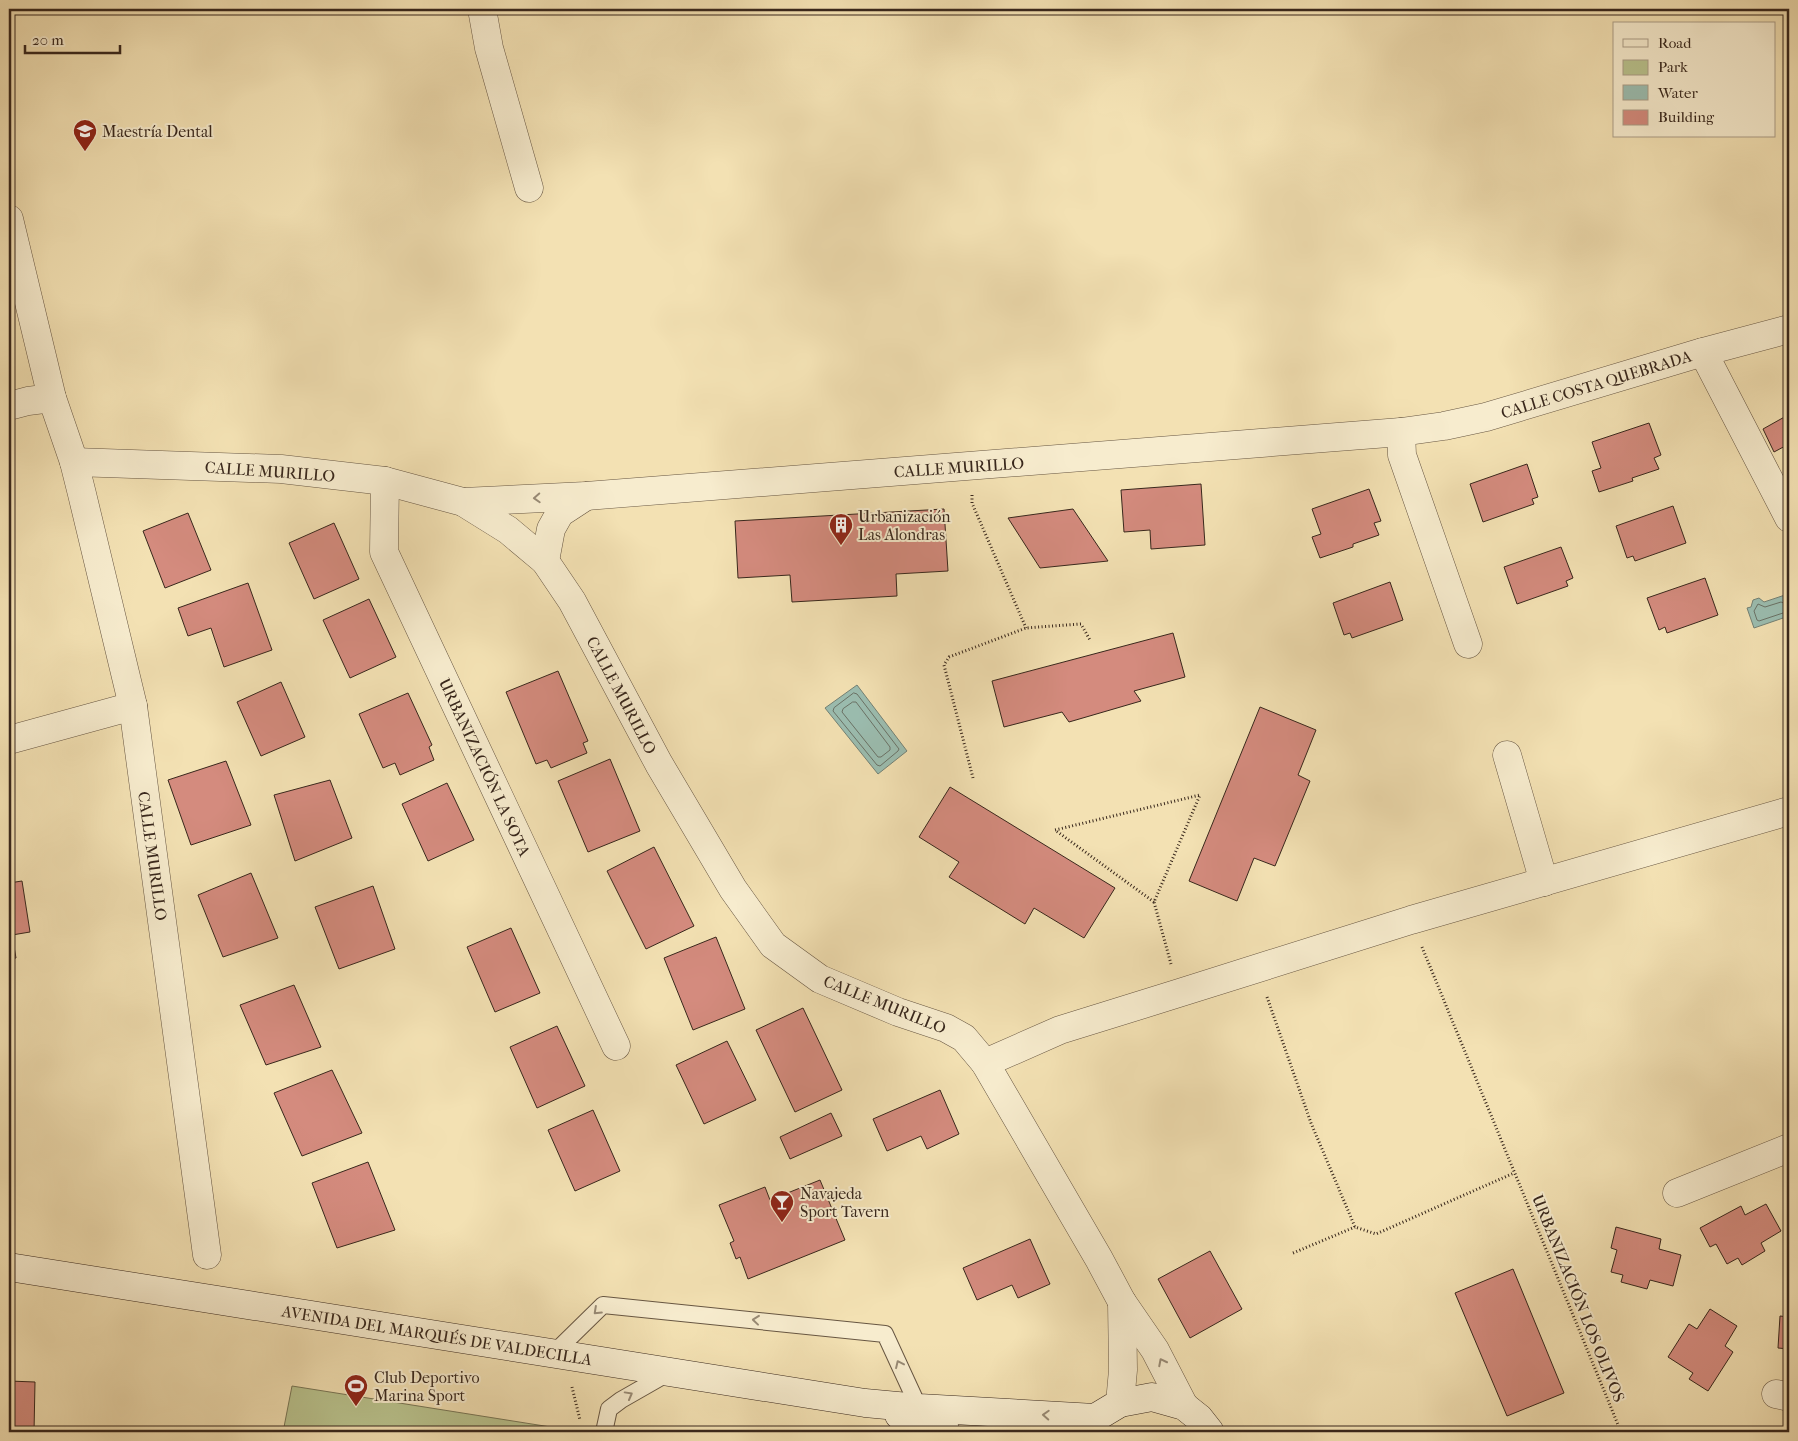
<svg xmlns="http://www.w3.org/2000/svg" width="1798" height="1441" font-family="'IM FELL French Canon',serif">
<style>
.green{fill:#b9c38e;stroke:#787555}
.water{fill:#9bbdb0;stroke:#738175}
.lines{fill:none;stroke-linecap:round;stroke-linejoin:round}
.shore{stroke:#6a7266;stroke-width:1}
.building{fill:#d48b7e;stroke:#38271c}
.service-casing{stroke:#675642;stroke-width:18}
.minor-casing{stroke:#675642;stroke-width:29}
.secondary-casing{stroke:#38271c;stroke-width:29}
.path{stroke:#38271c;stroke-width:3;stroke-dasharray:1 2.5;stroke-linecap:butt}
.service{stroke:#f7ecce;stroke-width:16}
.minor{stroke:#f7ecce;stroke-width:28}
.secondary{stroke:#f7ecce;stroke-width:28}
.oneway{stroke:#988a75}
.labels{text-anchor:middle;stroke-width:4;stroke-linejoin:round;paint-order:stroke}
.poi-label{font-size:16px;fill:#38271c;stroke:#f7ecce;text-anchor:start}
.street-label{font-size:16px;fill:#38271c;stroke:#f7ecce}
</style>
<rect width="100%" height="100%" fill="#f3e1b3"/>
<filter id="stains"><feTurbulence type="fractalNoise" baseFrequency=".004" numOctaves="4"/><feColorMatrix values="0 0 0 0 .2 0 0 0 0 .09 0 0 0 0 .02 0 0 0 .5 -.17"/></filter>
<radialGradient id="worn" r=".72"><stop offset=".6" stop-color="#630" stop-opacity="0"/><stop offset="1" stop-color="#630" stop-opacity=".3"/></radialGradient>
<!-- green -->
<polygon class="green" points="292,1386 557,1428 558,1432 265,1432 284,1427"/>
<!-- water -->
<g class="water">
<polygon points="1785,595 1789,606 1789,616 1754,628 1747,608 1751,607 1753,600 1759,598 1764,602"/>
<polygon points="857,685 907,751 878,774 825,708"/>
</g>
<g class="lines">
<!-- shore -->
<g class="shore">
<polyline points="1789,605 1781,602 1765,607 1758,604 1754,611 1757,620 1759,621 1789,611"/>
<polygon points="854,693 857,694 899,749 898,751 880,766 877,765 833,711 834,708"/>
<polygon points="853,702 856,702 890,747 890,750 881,757 878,757 842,712 843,709"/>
</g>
</g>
<!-- building -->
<g class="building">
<polygon points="1788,415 1789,444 1774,452 1763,429"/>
<polygon points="1649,423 1661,455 1654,458 1659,469 1632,478 1633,481 1599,492 1592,471 1601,468 1592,442"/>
<polygon points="1527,464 1538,497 1532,499 1534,504 1483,522 1470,484"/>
<polygon points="1201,484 1205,545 1151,549 1150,530 1124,532 1121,490"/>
<polygon points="1369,489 1381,521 1374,523 1379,535 1353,544 1353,547 1320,558 1312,537 1321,534 1312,509"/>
<polygon points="1673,506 1686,543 1635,561 1633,556 1627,558 1616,526"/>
<polygon points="944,509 948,571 896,574 897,596 792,602 790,575 738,578 735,521"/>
<polygon points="1073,509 1108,561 1040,568 1008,518"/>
<polygon points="188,513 211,570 165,588 143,531"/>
<polygon points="334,523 359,579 314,599 289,543"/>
<polygon points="1561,547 1573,578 1566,581 1568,586 1517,604 1504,567"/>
<polygon points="1705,578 1718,615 1667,633 1665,627 1659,630 1647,598"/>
<polygon points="1390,582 1403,620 1352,638 1350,633 1344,635 1333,603"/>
<polygon points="248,583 272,650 224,667 211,628 188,636 178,608"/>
<polygon points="369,599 396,657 350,678 323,620"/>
<polygon points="1173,633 1185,677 1134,691 1141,701 1069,722 1062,712 1004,727 992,681"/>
<polygon points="558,671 588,741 583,743 587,753 551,768 547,760 536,764 506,692"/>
<polygon points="281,682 305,737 261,756 237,702"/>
<polygon points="408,693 432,745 429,747 434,760 400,775 395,763 383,768 359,714"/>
<polygon points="1260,707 1316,730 1298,775 1310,781 1275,866 1254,858 1237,901 1189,881"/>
<polygon points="610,759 640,831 588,852 558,781"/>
<polygon points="226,761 251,825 191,845 168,780"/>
<polygon points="330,780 352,838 295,861 274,795"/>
<polygon points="447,783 474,840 428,861 402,804"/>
<polygon points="950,787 1115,888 1084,938 1034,908 1025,924 949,877 959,862 919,837"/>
<polygon points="654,847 694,926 646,949 607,871"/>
<polygon points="251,873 278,938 223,957 198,895"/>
<polygon points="22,881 30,932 12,935 16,958 9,959 9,883"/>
<polygon points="373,886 395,949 339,969 315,907"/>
<polygon points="511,928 540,993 495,1012 467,947"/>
<polygon points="716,937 745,1009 693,1030 664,958"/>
<polygon points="294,985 321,1047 266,1065 240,1005"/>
<polygon points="803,1008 842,1090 795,1112 756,1030"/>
<polygon points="557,1026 585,1086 537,1108 510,1047"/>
<polygon points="727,1041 756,1100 704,1124 676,1065"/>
<polygon points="332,1070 362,1133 302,1156 274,1093"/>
<polygon points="940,1090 959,1134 927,1149 921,1136 887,1151 873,1119"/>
<polygon points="593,1110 620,1171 575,1191 548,1130"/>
<polygon points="831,1113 842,1136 790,1159 780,1137"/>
<polygon points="368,1162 395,1230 337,1248 312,1183"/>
<polygon points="820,1180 845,1240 748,1279 740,1257 736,1259 730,1243 734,1241 719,1205 765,1187 770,1200"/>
<polygon points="1766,1204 1781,1231 1761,1243 1765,1251 1742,1265 1738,1258 1727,1264 1716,1244 1710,1247 1700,1228 1741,1206 1745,1215"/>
<polygon points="1616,1227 1661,1239 1659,1249 1681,1255 1673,1286 1650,1280 1647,1289 1621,1282 1623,1275 1611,1272 1617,1250 1611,1248"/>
<polygon points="1030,1239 1050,1284 1018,1298 1012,1285 977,1300 963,1268"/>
<polygon points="1210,1251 1242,1309 1190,1338 1158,1279"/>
<polygon points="1513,1269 1564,1393 1507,1416 1455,1293"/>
<polygon points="1710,1309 1737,1326 1725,1346 1733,1352 1708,1391 1689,1379 1693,1373 1668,1357 1689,1324 1697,1329"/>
<polygon points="1780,1316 1789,1317 1789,1349 1778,1348"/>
<polygon points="9,1381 35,1382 34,1432 9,1432"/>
<polygon points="1735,1427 1776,1432 1734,1432"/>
</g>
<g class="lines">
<!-- service casing -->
<g class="service-casing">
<g id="service">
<polyline points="553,1354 603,1305 885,1334 919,1408"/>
<polyline points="604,1432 609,1409 621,1400 670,1372"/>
</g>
</g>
<!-- minor casing -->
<g class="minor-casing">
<g id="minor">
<polyline points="482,9 489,48 529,188"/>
<polyline points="9,219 52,398 74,462 82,494 133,706 207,1255"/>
<polyline points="1703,352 1789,518"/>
<polyline points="9,406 28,401 52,398"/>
<polyline points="1401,432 1402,455 1468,644"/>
<polyline points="74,462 281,469 385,481 463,502 508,530 545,561 572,601 659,764 733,889 773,945 820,979 898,1012 946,1028 964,1038 985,1063 1099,1259 1122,1302 1155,1350 1184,1406"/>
<polyline points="385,481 384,552 616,1046"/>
<polyline points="463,502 586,496 1401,432 1444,426 1486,417 1703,352 1789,329"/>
<polyline points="545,561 551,529 560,513 586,496"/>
<polyline points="9,740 133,706"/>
<polyline points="1507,755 1544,882"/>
<polyline points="985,1063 1060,1030 1179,993 1411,920 1789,811"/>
<polyline points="1677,1193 1789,1148"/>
<polyline points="1776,1394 1789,1397"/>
<polyline points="1120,1403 1123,1370 1122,1302"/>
</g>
</g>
<!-- secondary casing -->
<g class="secondary-casing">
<g id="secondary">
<polyline points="9,1267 865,1403 919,1408 1095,1418"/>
<polyline points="899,1415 946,1432"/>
<polyline points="1083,1432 1095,1418 1120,1403 1152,1397 1184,1406 1199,1418 1210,1432"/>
</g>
</g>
<!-- path -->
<g class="path">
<polyline points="972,495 972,503 1026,628"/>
<polyline points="973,778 944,665 949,657 1026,628 1081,624 1090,640"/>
<polyline points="1154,902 1055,830 1200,795 1154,902 1171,964"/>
<polyline points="1422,947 1621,1432"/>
<polyline points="1267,997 1311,1123 1355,1227 1376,1234 1514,1173"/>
<polyline points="1293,1253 1355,1227"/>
<polyline points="572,1387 580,1420"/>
</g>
<!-- service -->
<use href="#service" class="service"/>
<!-- minor -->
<use href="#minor" class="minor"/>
<!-- secondary -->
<use href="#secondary" class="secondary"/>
</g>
<!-- one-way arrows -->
<defs><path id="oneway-chevron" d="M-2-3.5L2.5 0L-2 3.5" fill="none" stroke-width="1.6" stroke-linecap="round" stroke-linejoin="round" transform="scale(1.25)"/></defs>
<g class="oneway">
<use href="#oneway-chevron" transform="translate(537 498) rotate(177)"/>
<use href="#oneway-chevron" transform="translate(597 1311) rotate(137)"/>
<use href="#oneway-chevron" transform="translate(756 1320) rotate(-174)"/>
<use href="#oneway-chevron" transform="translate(1162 1362) rotate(-117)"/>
<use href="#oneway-chevron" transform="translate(899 1364) rotate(-115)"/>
<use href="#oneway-chevron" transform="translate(629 1395) rotate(-29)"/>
<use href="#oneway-chevron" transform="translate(1046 1415) rotate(-177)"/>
</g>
<!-- icons -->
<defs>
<g id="school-pin" transform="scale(1.25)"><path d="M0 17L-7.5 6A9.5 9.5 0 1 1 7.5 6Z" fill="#8f2418" stroke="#f7ecce"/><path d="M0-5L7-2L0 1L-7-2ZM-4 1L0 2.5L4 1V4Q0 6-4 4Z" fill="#fff"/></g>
<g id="building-pin" transform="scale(1.25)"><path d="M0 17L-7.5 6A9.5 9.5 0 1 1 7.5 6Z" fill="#8f2418" stroke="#f7ecce"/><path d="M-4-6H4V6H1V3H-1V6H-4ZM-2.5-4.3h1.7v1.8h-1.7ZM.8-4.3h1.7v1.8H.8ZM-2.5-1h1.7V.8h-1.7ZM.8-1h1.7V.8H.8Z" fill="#fff"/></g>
<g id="bar-pin" transform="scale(1.25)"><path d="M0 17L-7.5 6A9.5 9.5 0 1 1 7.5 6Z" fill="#8f2418" stroke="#f7ecce"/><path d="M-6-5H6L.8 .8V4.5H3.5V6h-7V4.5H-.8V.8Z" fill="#fff"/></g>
<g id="stadium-pin" transform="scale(1.25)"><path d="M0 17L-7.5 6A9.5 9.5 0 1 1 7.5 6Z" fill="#8f2418" stroke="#f7ecce"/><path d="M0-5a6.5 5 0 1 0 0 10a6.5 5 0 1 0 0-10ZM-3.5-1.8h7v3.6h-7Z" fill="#fff"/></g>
</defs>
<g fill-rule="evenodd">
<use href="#school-pin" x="85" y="131"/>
<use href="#building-pin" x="841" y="525"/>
<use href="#bar-pin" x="782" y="1202"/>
<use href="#stadium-pin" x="356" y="1386"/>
</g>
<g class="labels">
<!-- poi labels -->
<g class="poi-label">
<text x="102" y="137">Maestría Dental</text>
<text x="858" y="522">Urbanización<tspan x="858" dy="18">Las Alondras</tspan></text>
<text x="800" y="1199">Navajeda<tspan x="800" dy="18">Sport Tavern</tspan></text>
<text x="374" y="1383">Club Deportivo<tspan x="374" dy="18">Marina Sport</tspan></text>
</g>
<!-- street labels -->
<g class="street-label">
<text transform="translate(1596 384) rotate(-17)" y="6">CALLE COSTA QUEBRADA</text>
<text transform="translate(959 467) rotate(-4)" y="6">CALLE MURILLO</text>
<text transform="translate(270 471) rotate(4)" y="6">CALLE MURILLO</text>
<text transform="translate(622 695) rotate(62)" y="6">CALLE MURILLO</text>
<text transform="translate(485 767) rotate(65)" y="6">URBANIZACIÓN LA SOTA</text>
<text transform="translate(153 856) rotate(82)" y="6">CALLE MURILLO</text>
<text transform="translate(885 1004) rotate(22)" y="6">CALLE MURILLO</text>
<text transform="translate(1579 1298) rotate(68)" y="6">URBANIZACIÓN LOS OLIVOS</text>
<text transform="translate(437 1335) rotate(9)" y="6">AVENIDA DEL MARQUÉS DE VALDECILLA</text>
</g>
</g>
<!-- margin -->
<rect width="1798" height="1441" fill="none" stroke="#f3e1b3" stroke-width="30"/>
<rect x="10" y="10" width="1778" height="1421" fill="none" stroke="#38271c" stroke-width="2.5"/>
<rect x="15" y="15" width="1768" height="1411" fill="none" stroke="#38271c"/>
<!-- legend -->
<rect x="1613" y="22" width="162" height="115" fill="#f7ecce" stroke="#ab9d87"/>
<rect x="1623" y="39" width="25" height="8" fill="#f7ecce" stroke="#ab9d87"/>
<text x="1658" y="48" font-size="15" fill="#38271c">Road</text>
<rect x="1623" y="60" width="25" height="15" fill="#b9c38e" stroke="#ab9d87"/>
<text x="1658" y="72" font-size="15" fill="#38271c">Park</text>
<rect x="1623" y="85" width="25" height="15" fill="#9bbdb0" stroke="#ab9d87"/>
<text x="1658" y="98" font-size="15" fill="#38271c">Water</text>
<rect x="1623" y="110" width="25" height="15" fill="#d48b7e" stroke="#ab9d87"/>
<text x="1658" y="122" font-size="15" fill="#38271c">Building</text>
<!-- scale -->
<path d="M25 45v8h95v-8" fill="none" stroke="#38271c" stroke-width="2.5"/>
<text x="32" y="45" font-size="15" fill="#38271c" stroke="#f7ecce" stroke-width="4" paint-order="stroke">20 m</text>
<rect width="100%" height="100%" filter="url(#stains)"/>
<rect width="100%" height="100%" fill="url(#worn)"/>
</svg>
